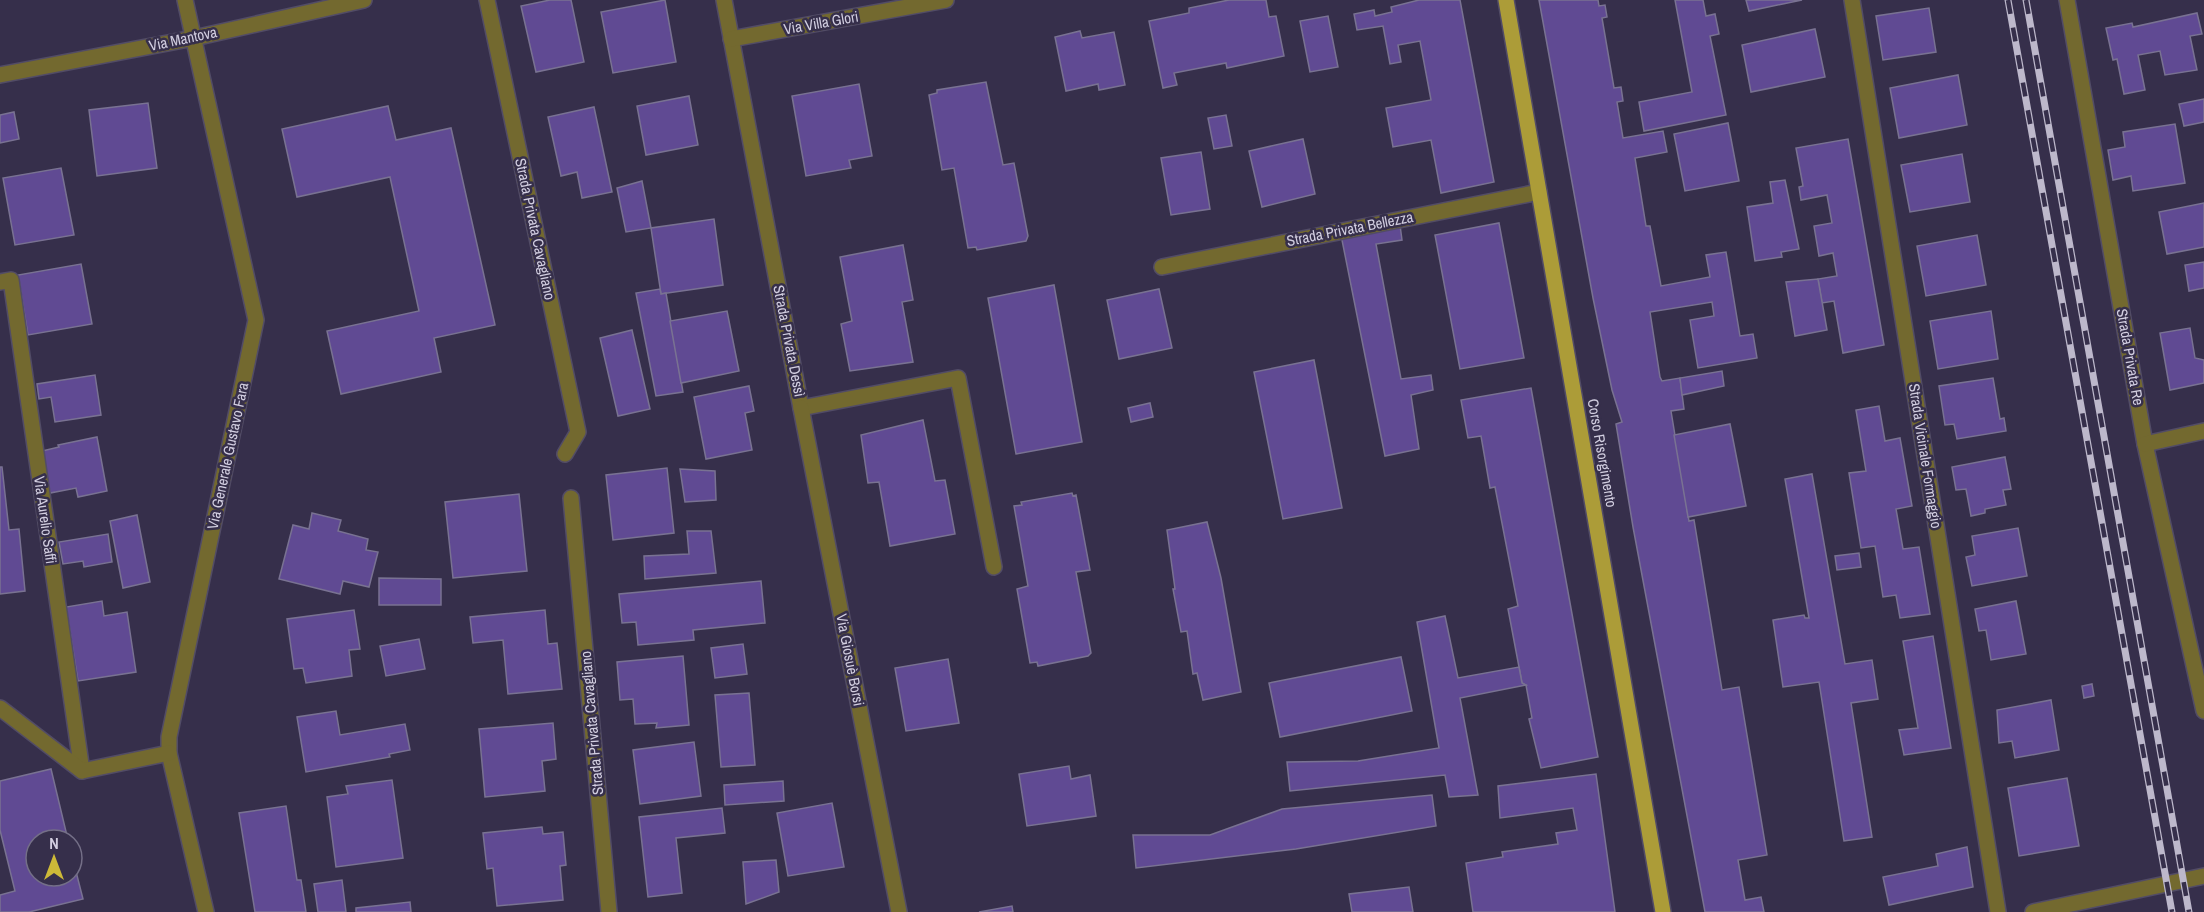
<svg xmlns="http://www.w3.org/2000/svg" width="2204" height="912" font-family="'Archivo Narrow',sans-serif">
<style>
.building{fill:#604a93;stroke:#797292;stroke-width:1.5}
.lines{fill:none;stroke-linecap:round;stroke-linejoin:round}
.minor-casing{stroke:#524c66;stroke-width:18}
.major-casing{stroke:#524c66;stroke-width:18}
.minor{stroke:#73692f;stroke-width:15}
.major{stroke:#ac9c38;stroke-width:15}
.rail-casing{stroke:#bdb8cb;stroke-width:7}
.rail{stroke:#362f4b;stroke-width:4.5;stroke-dasharray:14;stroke-linecap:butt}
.labels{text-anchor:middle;stroke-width:5;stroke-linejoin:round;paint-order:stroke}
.street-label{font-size:15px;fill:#d2cee0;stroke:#362f4b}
</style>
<rect width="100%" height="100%" fill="#362f4b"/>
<!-- building -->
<g class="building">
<polygon points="550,0 571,0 584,62 536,72 521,6"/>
<polygon points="665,0 676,62 613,73 601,12"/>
<polygon points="1229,0 1266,0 1269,17 1276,16 1284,56 1227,68 1226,63 1174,73 1177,85 1163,88 1149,21 1189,13 1189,8"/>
<polygon points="1460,0 1494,182 1441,193 1431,140 1393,147 1386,108 1431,100 1420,41 1398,45 1401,62 1390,64 1383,26 1357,30 1354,14 1374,10 1375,16 1392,12 1391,7 1419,0"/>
<polygon points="1539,0 1598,0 1599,6 1605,5 1607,17 1602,18 1614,88 1621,87 1623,101 1617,102 1623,138 1663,131 1667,152 1635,158 1646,226 1650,226 1661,286 1710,277 1706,255 1726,252 1740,336 1753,334 1757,358 1698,368 1690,320 1714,316 1712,302 1650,312 1660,377 1662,381 1680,378 1684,409 1671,411 1689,521 1694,520 1722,690 1739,687 1767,855 1738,860 1745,900 1761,897 1764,912 1705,912 1633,527 1616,424 1622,422 1612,390 1593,298"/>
<polygon points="1675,0 1703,0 1706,16 1715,14 1719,34 1710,36 1726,115 1644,131 1639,102 1692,92"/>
<polygon points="1746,0 1802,0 1749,11"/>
<polygon points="1929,8 1936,52 1883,60 1876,16"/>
<polygon points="2197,13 2202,34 2190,36 2197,70 2165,75 2160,51 2138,55 2145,90 2124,94 2117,59 2113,60 2106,28 2132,23 2133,27"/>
<polygon points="1328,16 1338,67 1310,72 1300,21"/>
<polygon points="1815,29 1825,77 1751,92 1742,45"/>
<polygon points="1080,31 1082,38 1114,32 1125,85 1099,90 1098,84 1066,91 1055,37"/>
<polygon points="1958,75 1967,125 1899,138 1890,88"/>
<polygon points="986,82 1003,165 1014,163 1028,236 1026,241 977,250 976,247 968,248 954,168 942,170 929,95 937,93 937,90"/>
<polygon points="859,84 872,156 849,160 851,168 806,176 792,96"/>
<polygon points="689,96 698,145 646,155 637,106"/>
<polygon points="2204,99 2204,122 2184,126 2179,104"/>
<polygon points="148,103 157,168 97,176 89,110"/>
<polygon points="388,106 396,140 451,128 495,325 434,338 441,372 341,394 327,331 419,311 390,177 297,197 282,129"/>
<polygon points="594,107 612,192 582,198 577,172 561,176 548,117"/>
<polygon points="14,112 19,139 0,143 0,115"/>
<polygon points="1226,115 1232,146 1214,149 1208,118"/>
<polygon points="1728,123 1739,181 1685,191 1674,134"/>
<polygon points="2175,124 2185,183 2133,191 2131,176 2113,180 2108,150 2125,147 2123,132"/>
<polygon points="1303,139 1315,194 1262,207 1249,151"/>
<polygon points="1848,139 1884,345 1843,353 1834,301 1822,303 1818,279 1837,276 1833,253 1819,256 1814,226 1832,223 1827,195 1801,200 1799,187 1803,186 1796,148"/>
<polygon points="1201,152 1210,209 1171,215 1161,158"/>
<polygon points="1962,154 1970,202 1910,212 1901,165"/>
<polygon points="61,168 74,235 15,245 3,178"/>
<polygon points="1785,180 1799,249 1781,252 1782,257 1755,261 1747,207 1773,203 1770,182"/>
<polygon points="642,181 651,228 626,232 617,188"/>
<polygon points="2204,203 2204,247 2167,254 2159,212"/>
<polygon points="714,219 723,285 661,294 651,228"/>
<polygon points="1499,223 1524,358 1460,369 1435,235"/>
<polygon points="1400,225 1402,240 1376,244 1401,379 1431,375 1433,390 1411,395 1419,449 1385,456 1341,235"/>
<polygon points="1977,235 1986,285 1926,296 1917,246"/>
<polygon points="903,245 913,300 902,302 913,362 850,371 841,324 852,321 840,257"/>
<polygon points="2204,262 2204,288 2189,291 2185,265"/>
<polygon points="81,264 92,324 28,335 18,275"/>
<polygon points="1818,279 1827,330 1795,336 1786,282"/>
<polygon points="1054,285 1082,442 1016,454 988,298"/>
<polygon points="660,289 661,294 666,293 683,392 656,396 636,293"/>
<polygon points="1159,289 1172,348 1119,359 1107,300"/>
<polygon points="727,311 739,371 681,383 670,321"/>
<polygon points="1991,311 1998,359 1938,369 1930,321"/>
<polygon points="2190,328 2195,358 2204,360 2204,383 2170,390 2160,333"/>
<polygon points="632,330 650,409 618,416 600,338"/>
<polygon points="1314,360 1342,508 1283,519 1254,372"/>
<polygon points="1722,371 1724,386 1682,395 1680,378"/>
<polygon points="95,375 101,415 55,422 51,397 39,399 37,384"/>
<polygon points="1993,378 2000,419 2004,418 2006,431 1957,439 1954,424 1945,425 1939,386"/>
<polygon points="749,386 754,411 745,413 752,450 706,459 694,397"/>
<polygon points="1531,388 1598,757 1541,768 1529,719 1532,718 1526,685 1522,683 1508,609 1518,606 1495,487 1490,488 1481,436 1468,438 1461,400"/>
<polygon points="1150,403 1153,417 1131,422 1128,408"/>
<polygon points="1879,406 1885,441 1900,438 1912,506 1896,509 1903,549 1919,547 1930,614 1900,618 1896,595 1883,597 1875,546 1861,548 1849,473 1866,471 1856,410"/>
<polygon points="923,420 935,481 945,480 955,534 890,546 879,482 868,483 861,435"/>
<polygon points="1730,424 1746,506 1688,517 1674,435"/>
<polygon points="97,437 107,491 78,497 76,488 50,493 42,451 59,447 58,445"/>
<polygon points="2005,457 2011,489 2003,490 2006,505 1985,509 1985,513 1971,516 1966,489 1956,490 1952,467"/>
<polygon points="0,467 2,467 9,530 19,529 25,591 0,594"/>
<polygon points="667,468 674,533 613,540 606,475"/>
<polygon points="680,469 715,471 716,500 685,502"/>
<polygon points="1812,474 1845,664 1872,660 1878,699 1851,703 1872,837 1844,841 1819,682 1783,687 1773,620 1804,615 1805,618 1809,618 1785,479"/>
<polygon points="1072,493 1073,496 1076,495 1090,570 1076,572 1091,653 1088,656 1038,666 1037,662 1030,663 1017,589 1028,586 1014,506 1022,505 1021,502"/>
<polygon points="519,494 527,571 453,578 445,502"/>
<polygon points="312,513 341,520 338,531 368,539 366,550 378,552 369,587 343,581 340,594 279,579 293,525 309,529"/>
<polygon points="137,515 150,582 123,588 110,521"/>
<polygon points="1207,522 1221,578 1241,692 1203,700 1197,673 1193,674 1187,631 1181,632 1173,589 1175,589 1167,530"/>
<polygon points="2018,528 2027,576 1972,586 1966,557 1975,555 1972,536"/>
<polygon points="687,531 711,531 716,573 645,579 644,556 689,554"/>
<polygon points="108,534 112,562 84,567 83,561 63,564 59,542"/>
<polygon points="1859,553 1861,567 1837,570 1835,556"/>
<polygon points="379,578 441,579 441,605 379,605"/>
<polygon points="761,581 765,623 693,630 694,640 638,645 636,622 622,623 619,594"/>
<polygon points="102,601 104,616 127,612 136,672 78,681 66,607"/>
<polygon points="2016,601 2026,654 1991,660 1986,630 1979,631 1975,609"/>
<polygon points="354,610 360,649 349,650 352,676 306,683 303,668 294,669 287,619"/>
<polygon points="545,610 548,644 557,643 562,689 508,694 503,640 473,643 470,617"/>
<polygon points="1445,616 1458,678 1519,667 1522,683 1526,685 1460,698 1478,795 1449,797 1445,775 1290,791 1287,762 1358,761 1439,748 1417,622"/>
<polygon points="1933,636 1951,748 1904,755 1899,730 1918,728 1903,641"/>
<polygon points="419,639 425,669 386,676 380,646"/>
<polygon points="743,644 747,674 715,678 711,648"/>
<polygon points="683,656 689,725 656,728 657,723 635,724 633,699 620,700 617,662"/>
<polygon points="1401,657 1412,711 1280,737 1269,683"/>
<polygon points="948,659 959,723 906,731 895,668"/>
<polygon points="2092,684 2094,696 2084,698 2082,686"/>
<polygon points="749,693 755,765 721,767 715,695"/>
<polygon points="2051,700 2059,750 2015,758 2012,741 1999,743 1997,710"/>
<polygon points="336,711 340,735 405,724 410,750 389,754 390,757 306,772 297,717"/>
<polygon points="553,723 556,759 542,761 545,791 485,797 479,729"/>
<polygon points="694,742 701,796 640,804 633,750"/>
<polygon points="1069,766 1071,779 1090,775 1096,816 1027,826 1019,774"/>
<polygon points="51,769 68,840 36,840 36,876 72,876 72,856 83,899 29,912 0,912 0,895 15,891 0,830 0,781"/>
<polygon points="1596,774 1615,912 1473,912 1466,863 1503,857 1502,852 1558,844 1556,833 1577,830 1573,808 1500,818 1498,786"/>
<polygon points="2067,778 2079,846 2019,856 2008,788"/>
<polygon points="392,780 403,858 336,867 327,797 348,794 346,786"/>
<polygon points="783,781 784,801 725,805 724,785"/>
<polygon points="1432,795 1436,826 1296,849 1136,868 1133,835 1210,835 1282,809"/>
<polygon points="832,803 844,867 788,876 777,813"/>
<polygon points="286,806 297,880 301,880 306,912 255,912 239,813"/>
<polygon points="722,808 725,833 676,838 682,893 648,897 639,817"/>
<polygon points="542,827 543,834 563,832 566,865 560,866 563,900 497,906 493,868 487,869 483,833"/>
<polygon points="1967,847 1973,887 1889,905 1883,877 1938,866 1936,854"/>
<polygon points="776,860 779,892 746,904 743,862"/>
<polygon points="342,880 346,912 318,912 314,884"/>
<polygon points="1409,887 1413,912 1352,912 1349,894"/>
<polygon points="410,902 411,912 356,912 356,908"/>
<polygon points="1012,906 1013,912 979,912"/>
</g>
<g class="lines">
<!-- minor casing -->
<g class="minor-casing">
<g id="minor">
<polyline points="185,0 256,320 169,737 169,753 206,912"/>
<polyline points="487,0 578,432 565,454"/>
<polyline points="724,0 801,408 958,378 994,567"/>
<polyline points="1852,0 1998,912"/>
<polyline points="2067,0 2145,444 2204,711"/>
<polyline points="731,39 946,0"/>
<polyline points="0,75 194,38 364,0"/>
<polyline points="1162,267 1539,192"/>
<polyline points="0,282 11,280 82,771"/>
<polyline points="801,408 899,912"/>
<polyline points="2145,444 2204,431"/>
<polyline points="571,498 609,912"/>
<polyline points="0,708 82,771 169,753"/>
<polyline points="2033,912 2204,876"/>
</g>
</g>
<!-- major casing -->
<g class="major-casing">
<polyline id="major" points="1506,0 1663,912"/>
</g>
<!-- minor -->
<use href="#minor" class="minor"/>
<!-- major -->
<use href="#major" class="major"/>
<!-- rail casing -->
<g class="rail-casing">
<g id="rail">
<polyline points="2008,0 2172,912"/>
<polyline points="2026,0 2189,912"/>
</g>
</g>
<!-- rail -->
<use href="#rail" class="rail"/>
</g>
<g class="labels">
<!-- street labels -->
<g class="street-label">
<text transform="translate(821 23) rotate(-10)" y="5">Via Villa Glori</text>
<text transform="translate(183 39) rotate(-12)" y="5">Via Mantova</text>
<text transform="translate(535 229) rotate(78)" y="5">Strada Privata Cavagliano</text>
<text transform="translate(1350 229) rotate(-11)" y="5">Strada Privata Bellezza</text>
<text transform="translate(789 341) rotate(79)" y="5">Strada Privata Dessì</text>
<text transform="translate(2130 357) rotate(80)" y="5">Strada Privata Re</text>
<text transform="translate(1602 453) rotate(80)" y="5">Corso Risorgimento</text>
<text transform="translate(228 456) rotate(-78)" y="5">Via Generale Gustavo Fara</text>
<text transform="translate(1925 456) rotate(81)" y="5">Strada Vicinale Formaggio</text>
<text transform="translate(45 520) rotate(82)" y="5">Via Aurelio Saffi</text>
<text transform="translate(850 660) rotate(79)" y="5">Via Giosuè Borsi</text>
<text transform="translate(592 723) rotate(-95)" y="5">Strada Privata Cavagliano</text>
</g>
</g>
<!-- north arrow -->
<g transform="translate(54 858)"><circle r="28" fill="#362f4b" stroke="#746f87" stroke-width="1.5"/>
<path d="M0-4.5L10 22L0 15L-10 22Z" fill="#cdb938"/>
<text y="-9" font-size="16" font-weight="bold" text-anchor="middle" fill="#d2cee0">N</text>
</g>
</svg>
